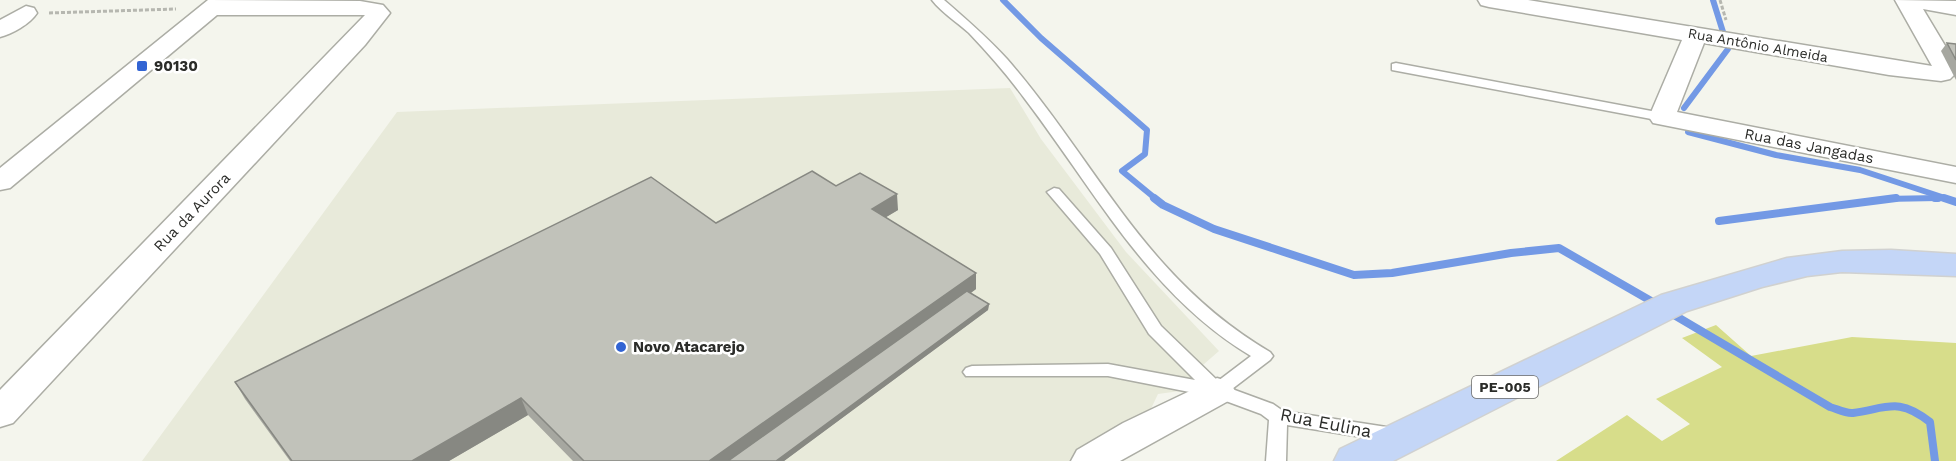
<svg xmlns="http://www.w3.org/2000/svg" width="1956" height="461" font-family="'Work Sans',sans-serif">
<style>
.built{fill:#e8eada}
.green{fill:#d7dd8a}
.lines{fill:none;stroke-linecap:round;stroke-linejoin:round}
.stream-far1{stroke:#7399e5;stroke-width:6}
.stream{stroke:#7399e5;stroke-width:8}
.lane-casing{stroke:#acada5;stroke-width:3}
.street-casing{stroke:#acada5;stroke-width:3}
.primary-casing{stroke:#d0d1d0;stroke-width:3}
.path{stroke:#b6b7b0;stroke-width:3;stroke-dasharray:4 2;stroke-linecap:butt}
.lane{fill:#fff;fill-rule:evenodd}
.street{fill:#fff;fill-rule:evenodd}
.primary{fill:#c4d6f7;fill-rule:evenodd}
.wall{fill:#a6a7a0}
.shaded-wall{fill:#878882}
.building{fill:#c1c2ba;stroke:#878882;stroke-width:1.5}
.poi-dot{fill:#3264d3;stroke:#fff;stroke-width:2}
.labels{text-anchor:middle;stroke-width:5;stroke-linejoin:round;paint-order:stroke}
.far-street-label{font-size:14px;fill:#2b2c29;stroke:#fff}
.shield{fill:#fff;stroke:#6b6b69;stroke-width:1.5}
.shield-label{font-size:14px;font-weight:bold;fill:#2b2c29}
.poi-label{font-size:15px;font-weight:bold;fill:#2b2c29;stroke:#fff;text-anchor:start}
.street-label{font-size:15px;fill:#2b2c29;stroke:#fff}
.near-street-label{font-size:18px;fill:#2b2c29;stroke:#fff}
</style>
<rect width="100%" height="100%" fill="#f4f5ed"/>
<!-- built -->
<polygon class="built" points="1010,88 1041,139 1126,252 1219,351 1196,371 1180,391 1158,394 1147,417 1072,461 142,461 397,112"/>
<!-- green -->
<polygon class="green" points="1716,325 1751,356 1852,337 1956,343 1956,461 1556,461 1627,415 1662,441 1690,424 1656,399 1722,367 1682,338"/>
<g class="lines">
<!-- stream-far1 -->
<g class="stream-far1">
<polyline points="1003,0 1041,38 1147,130 1145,154 1122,171 1156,199"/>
<polyline points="1713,0 1723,32"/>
<polyline points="1684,108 1728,49"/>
<polyline points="1688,132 1776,155 1860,170 1948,199"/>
<polyline points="1884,199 1938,198"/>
</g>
<!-- stream -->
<g class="stream">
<polyline points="1154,198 1163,205 1214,229 1354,275 1392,273 1511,253 1559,248 1658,305"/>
<polyline points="1935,198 1938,198"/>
<polyline points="1944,198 1956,202"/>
<polyline points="1719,221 1896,198"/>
<path d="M1669 312 1830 407C1837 409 1846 414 1853 413 1888 408 1898 397 1930 422L1935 461"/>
</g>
<!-- lane casing -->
<g class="lane-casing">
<g id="lane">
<path d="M932 0H944C966 19 987 37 1007 59 1098 164 1144 278 1270 352L1273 356 1270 360 1232 389 1273 404 1283 411 1393 428 1400 430 1402 435 1400 440 1393 442 1287 425 1286 461H1266L1269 420 1261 414 1215 397 1108 376H966L963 372 966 368 972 366 1108 364 1195 380 1149 334 1100 254 1047 192 1054 188 1059 189 1111 248 1161 326 1218 381 1251 356C1149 295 1095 191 1025 99 1008 76 989 54 969 33 957 22 942 13 932 0Z"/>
<polygon points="1396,63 1662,113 1668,117 1662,121 1392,70 1392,64"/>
</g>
</g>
<!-- street casing -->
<g class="street-casing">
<g id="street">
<polygon points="208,0 360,1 383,5 390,13 365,45 13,423 0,427 0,390 365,15 217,15 10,188 0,190 0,168"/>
<polygon points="1478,0 1528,0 1932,66 1895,0 1956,1 1956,15 1923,9 1956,64 1956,73 1950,79 1941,81 1889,75 1704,43 1677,112 1956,167 1956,183 1653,123 1649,117 1682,40 1489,7 1481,5"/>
<path d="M26 6 34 8 37 13C30 24 12 34 0 37V20Z"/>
<polygon points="1217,378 1230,382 1235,391 1230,400 1120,461 1071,461 1077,450 1123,423"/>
</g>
</g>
<!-- primary casing -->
<g class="primary-casing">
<polygon id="primary" points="1891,250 1956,254 1956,276 1842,272 1807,276 1762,287 1687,311 1393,461 1334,461 1340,449 1661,295 1787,258 1842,251"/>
</g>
<!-- path -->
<g class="path">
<polyline points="1720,0 1726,20"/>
<polyline points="49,13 176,9"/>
</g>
<!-- lane -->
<use href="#lane" class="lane"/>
<!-- street -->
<use href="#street" class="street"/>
<!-- primary -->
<use href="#primary" class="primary"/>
</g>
<!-- wall -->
<g class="wall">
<polygon points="1947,43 1956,44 1956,80 1941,51"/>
<polygon points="836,186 898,210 886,217 976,289 971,293 989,304 988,310 784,461 573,461 528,415 449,461 290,461 245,399 235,382 716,223"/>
</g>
<!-- shaded-wall -->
<g class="shaded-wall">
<polygon points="897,194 898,210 873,225 872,209"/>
<polygon points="976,273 976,289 737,461 709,461"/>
<polygon points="989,304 988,310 784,461 776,461"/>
<polygon points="521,398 528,415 449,461 412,461"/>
</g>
<!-- building -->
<g class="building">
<polygon points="1947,43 1956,44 1956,60"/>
<polygon points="812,171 836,186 860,173 897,194 872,209 976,273 709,461 584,461 521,398 412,461 292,461 235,382 651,177 716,223"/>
<polygon points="967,291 989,304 776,461 728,461"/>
</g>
<!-- markers -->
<g class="poi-dot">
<rect x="136" y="60" width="12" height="12" rx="3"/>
<circle cx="621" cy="347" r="6"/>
</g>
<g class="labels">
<!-- far-street labels -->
<g class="far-street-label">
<text transform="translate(1758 45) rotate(10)" y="5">Rua Antônio Almeida</text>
</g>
<!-- shield labels -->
<rect class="shield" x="1472" y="376" width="66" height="22" rx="4.5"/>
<g class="shield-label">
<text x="1505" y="392">PE-005</text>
</g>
<!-- poi labels -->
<g class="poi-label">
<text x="154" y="71">90130</text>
<text x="633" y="352">Novo Atacarejo</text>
</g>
<!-- street labels -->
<g class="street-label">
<text transform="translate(1809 146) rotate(11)" y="5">Rua das Jangadas</text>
<text transform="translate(192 212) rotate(-46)" y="5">Rua da Aurora</text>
</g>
<!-- near-street labels -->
<g class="near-street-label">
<text transform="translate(1326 423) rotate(11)" y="6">Rua Eulina</text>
</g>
</g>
</svg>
